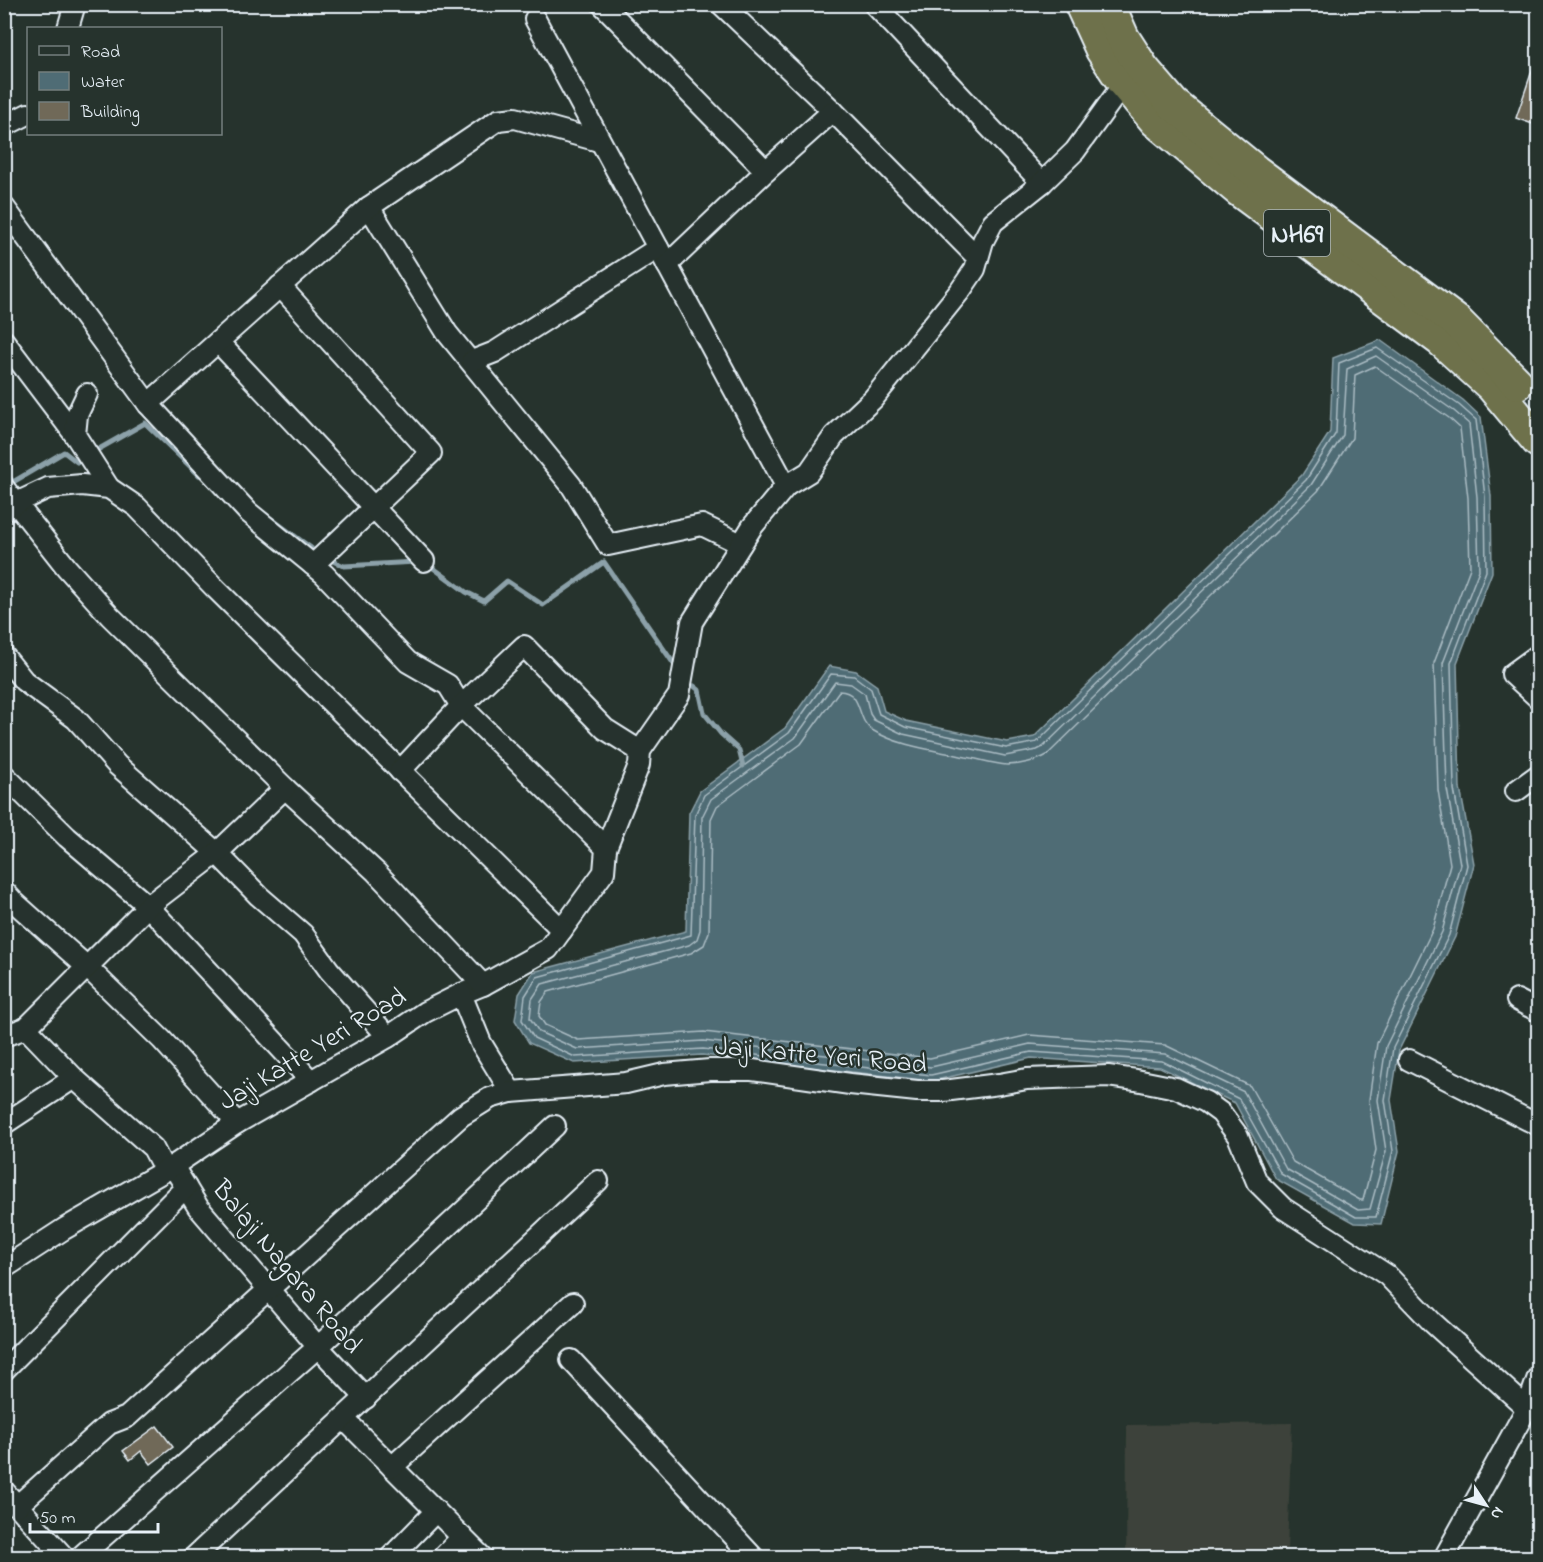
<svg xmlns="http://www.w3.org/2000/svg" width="1543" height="1562" font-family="'Indie Flower',sans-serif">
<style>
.built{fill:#3c433a}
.water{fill:#4f6c75;stroke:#8ca1a9;stroke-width:1.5}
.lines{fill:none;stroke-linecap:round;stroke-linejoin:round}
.shore{stroke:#abbcc4;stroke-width:1.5}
.stream{stroke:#8ca1a9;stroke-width:5}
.building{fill:#706958;stroke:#e8f1f8;stroke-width:1.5}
.minor-casing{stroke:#e8f1f8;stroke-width:24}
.trunk-casing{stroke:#e8f1f8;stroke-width:36}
.minor{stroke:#26332d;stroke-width:20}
.trunk{stroke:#6e714b;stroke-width:32}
.labels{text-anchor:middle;stroke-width:5;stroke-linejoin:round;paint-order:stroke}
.shield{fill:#26332d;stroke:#aeb8bb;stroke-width:1.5}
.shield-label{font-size:26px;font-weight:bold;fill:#e8f1f8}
.street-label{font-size:27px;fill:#e8f1f8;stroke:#26332d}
</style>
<rect width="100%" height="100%" fill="#26332d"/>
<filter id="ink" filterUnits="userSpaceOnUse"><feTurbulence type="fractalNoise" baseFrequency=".0167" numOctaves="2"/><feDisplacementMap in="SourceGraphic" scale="12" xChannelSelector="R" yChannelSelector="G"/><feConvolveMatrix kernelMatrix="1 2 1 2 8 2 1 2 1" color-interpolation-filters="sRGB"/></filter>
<g filter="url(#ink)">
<!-- built -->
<polygon class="built" points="1292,1423 1287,1550 1254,1558 1126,1557 1127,1425"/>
<!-- water -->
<polygon class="water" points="1380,340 1463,400 1481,417 1491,496 1492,572 1457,663 1460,788 1474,864 1455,937 1399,1050 1391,1100 1399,1151 1381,1224 1355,1223 1276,1179 1235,1103 1160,1067 1031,1058 932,1081 702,1055 574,1063 529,1043 515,1020 519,994 533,972 686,931 689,813 700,791 785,728 829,666 856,671 877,686 884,711 906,721 1007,742 1034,737 1302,475 1330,432 1333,358"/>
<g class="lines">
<!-- shore -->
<g class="shore">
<polygon points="1377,348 1459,405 1476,420 1485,497 1486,571 1451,663 1454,789 1467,865 1449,935 1393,1048 1385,1100 1393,1151 1376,1217 1356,1217 1281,1174 1239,1099 1162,1061 1031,1052 931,1075 703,1049 575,1057 534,1038 522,1020 525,996 537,977 691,935 695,815 704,795 789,733 831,674 854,676 871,689 879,714 905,727 1006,748 1037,742 1306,480 1336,433 1339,363"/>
<polygon points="1376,356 1454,411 1469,424 1477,497 1479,570 1443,663 1447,789 1460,864 1442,932 1386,1046 1378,1100 1386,1151 1370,1209 1358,1210 1286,1169 1244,1092 1165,1054 1030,1044 931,1067 703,1041 577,1049 539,1032 530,1018 532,999 542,984 689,945 697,939 700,930 702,817 711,799 795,738 835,682 851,684 865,694 870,714 874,720 903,734 1005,756 1037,750 1043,747 1311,485 1343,435 1347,369"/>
<path d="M1375 366 1449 418 1460 428 1468 498 1470 568 1434 663 1438 790 1450 864 1433 929 1377 1043 1369 1100 1376 1150 1363 1200H1360L1293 1162 1250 1086 1165 1045 1029 1035 930 1058 704 1032 578 1040 545 1025 539 1016 541 1002 548 992 691 953 704 945 709 932 711 819 717 806 801 744 839 691C864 692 855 719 872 730 900 747 935 750 966 757 979 759 993 764 1007 765 1019 765 1037 761 1047 755L1318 491 1352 438 1355 375Z"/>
</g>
<!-- stream -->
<g class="stream">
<polyline points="99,449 145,423 199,475"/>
<polyline points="4,472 13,482 64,452 77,462"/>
<polyline points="265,514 311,548"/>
<polyline points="326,558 344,566 416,562"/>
<polyline points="428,564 466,592 484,601 507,581 543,605 604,562 678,670"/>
<polyline points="694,686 699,690 704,713 721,734 739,750 743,766"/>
</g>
</g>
<!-- building -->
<g class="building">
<polygon points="1538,53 1538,126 1516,118"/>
<polygon points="157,1426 173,1447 151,1464 141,1451 130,1460 123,1451"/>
</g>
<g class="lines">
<!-- minor casing -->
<g class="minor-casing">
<g id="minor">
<polyline points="602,4 766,171"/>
<polyline points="721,4 833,111 978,258"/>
<polyline points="874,4 1042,183"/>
<polyline points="535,19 786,486"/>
<polyline points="68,28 75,4"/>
<polyline points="4,126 28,114"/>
<polyline points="4,207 148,404 248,512 324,574 408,662 448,685 461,706 606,848 604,872 548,949 483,985 461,994"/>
<polyline points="369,207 447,333 571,485 608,545 702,525 741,544"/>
<polyline points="667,265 766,171 833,111"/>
<polyline points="280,286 431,453 313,565"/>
<polyline points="4,341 75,435"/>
<polyline points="218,342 424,561"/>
<polyline points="472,361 495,352 658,248"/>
<polyline points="87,394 77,415 75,435 109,488"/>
<polyline points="148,404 369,207 498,120 515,118 599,141"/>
<polyline points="4,488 67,568 110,616 285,788 376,872 483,985"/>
<polyline points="4,512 16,503 48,488 82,485 109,488 137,507 215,588 562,930"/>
<polyline points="1538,655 1512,674 1538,698"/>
<polyline points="4,656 24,681 76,719 117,765 217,853 259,896 303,934 329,970 388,1037"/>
<polyline points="400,771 461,706 524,646 605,729 640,751"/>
<polyline points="4,775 67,837 148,906 311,1081"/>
<polyline points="1516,791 1538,775"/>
<polyline points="606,848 639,765 640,751 679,695 692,622 752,527 786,486 809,472 834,436 873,399 960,291 975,269 983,241 993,222 1042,183 1075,151 1124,83 1132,78"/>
<polyline points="4,891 13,901 87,967 162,1040 237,1123"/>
<polyline points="1517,1000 1538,1011"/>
<polyline points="26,1028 74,1078 153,1148 165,1171"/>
<polyline points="4,1036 26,1028 148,906 217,853 285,788"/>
<polyline points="1409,1060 1538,1125"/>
<polyline points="4,1124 74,1078"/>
<polyline points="173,1166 198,1207 318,1347 366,1398"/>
<polyline points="4,1268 64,1229 173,1166 237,1123 388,1037 425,1012 461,994 481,1043 511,1092 626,1083 664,1074 710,1070 752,1070 850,1084 917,1091 943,1091 999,1084 1027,1079 1108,1076 1136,1080 1176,1088 1206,1102 1221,1113 1238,1136 1257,1182 1283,1208 1387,1275 1432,1322 1527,1408"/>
<polyline points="571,1360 754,1558"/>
<polyline points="4,1370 186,1187"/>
<polyline points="343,1418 483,1558"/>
<polyline points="392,1467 573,1303"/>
<polyline points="4,1491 65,1558"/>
<polyline points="17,1506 109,1424 127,1417 461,1116 490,1098 511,1092"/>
<polyline points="79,1558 318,1347 555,1126"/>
<polyline points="193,1558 598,1181"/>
<polyline points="390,1558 436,1511"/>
<polyline points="442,1558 462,1537"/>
<polyline points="1444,1558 1527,1408 1538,1377"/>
</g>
</g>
<!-- trunk casing -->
<g class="trunk-casing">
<g id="trunk">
<polyline points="1081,4 1102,50 1124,83 1156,121 1240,191 1441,340 1492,386 1538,441"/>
<polyline points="1108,4 1123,38 1143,69 1173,104 1255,171 1457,322 1517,383"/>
</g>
</g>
<!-- minor -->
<use href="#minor" class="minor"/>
<!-- trunk -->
<use href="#trunk" class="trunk"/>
</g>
</g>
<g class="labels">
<!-- shield labels -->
<rect class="shield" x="1264" y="210" width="66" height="46" rx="4.5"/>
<g class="shield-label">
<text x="1297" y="242">NH69</text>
</g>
<!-- street labels -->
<g class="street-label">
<text transform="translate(312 1048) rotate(-31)" y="9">Jaji Katte Yeri Road</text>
<text transform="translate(821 1054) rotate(5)" y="9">Jaji Katte Yeri Road</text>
<text transform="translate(288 1266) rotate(50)" y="9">Balaji Nagara Road</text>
</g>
</g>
<!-- margin -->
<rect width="1543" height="1562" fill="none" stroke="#26332d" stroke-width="24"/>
<rect x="12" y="12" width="1519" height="1538" fill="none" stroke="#e8f1f8" stroke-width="2" filter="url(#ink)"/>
<!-- legend -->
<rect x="27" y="27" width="195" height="108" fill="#26332d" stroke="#747f7e" stroke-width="1.5"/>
<rect x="39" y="46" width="30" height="9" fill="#26332d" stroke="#747f7e" stroke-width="1.5"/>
<text x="81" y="57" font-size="18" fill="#e8f1f8">Road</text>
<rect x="39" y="72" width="30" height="18" fill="#4f6c75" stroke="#747f7e" stroke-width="1.5"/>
<text x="81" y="87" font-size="18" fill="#e8f1f8">Water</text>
<rect x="39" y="102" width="30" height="18" fill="#706958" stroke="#747f7e" stroke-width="1.5"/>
<text x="81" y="117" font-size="18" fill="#e8f1f8">Building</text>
<!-- north arrow -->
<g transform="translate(1486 1505) rotate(126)" stroke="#26332d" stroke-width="4.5" paint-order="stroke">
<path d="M0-4.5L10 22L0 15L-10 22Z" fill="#e8f1f8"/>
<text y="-9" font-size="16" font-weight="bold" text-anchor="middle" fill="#e8f1f8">N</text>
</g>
<!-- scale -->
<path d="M30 1523v9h128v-9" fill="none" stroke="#e8f1f8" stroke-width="3"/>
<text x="39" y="1523" font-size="18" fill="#e8f1f8" stroke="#26332d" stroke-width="4.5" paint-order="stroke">50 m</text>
</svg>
